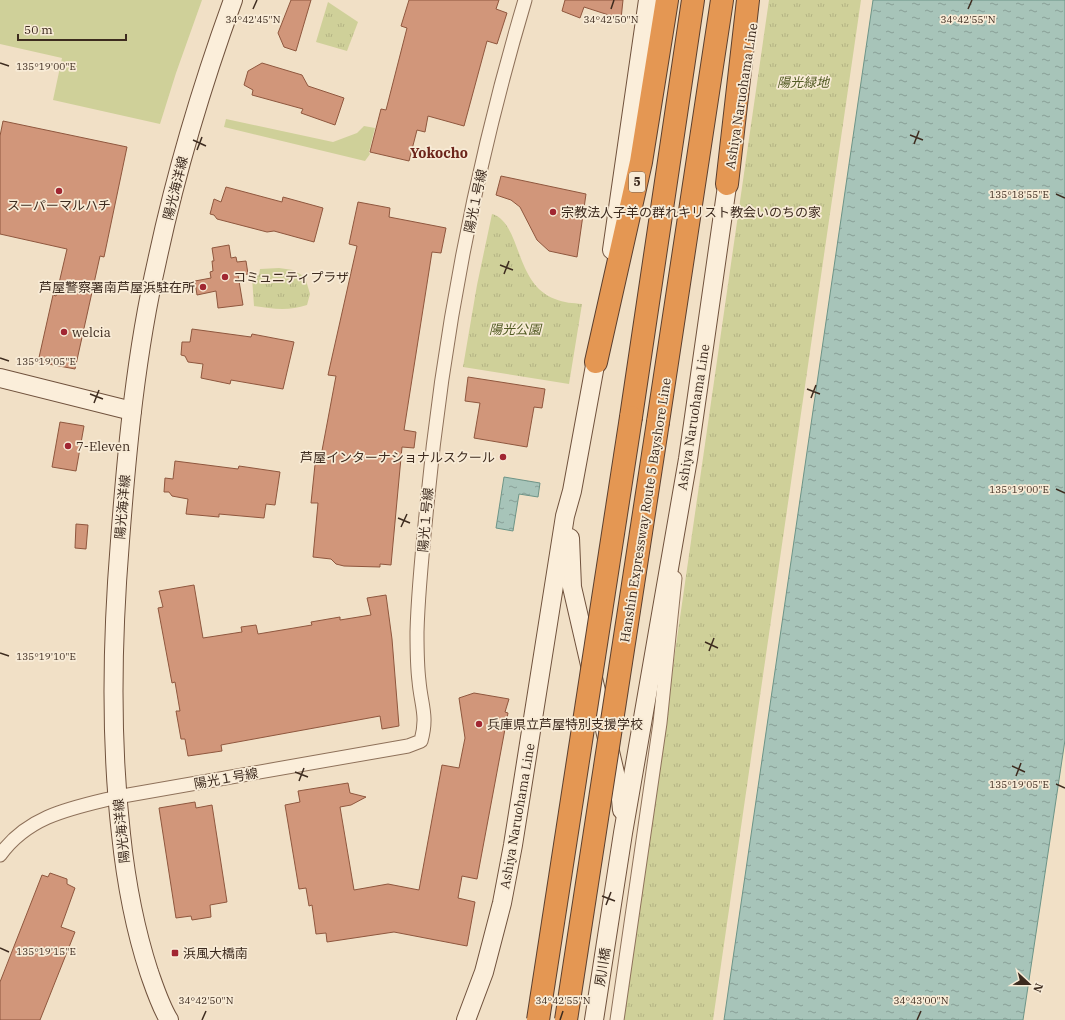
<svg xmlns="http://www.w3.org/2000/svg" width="1065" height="1020" font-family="'IBM Plex Serif','Noto Sans JP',serif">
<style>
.grass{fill:#cfd099}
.park{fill:url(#park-tufts)}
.water{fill:url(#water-ripples);stroke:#6d9487}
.building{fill:#d1967a;stroke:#8f573e}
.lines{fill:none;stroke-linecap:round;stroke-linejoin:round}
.street-casing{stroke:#8e715a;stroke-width:15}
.secondary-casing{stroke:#70523d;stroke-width:20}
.highway-casing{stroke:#5c3f2e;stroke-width:24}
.street{stroke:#fbeeda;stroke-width:13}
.secondary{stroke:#fbeeda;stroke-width:18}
.highway{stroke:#e49753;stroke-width:22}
.highway-bridge-casing{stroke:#5c3f2e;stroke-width:24;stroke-linecap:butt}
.highway-bridge{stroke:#e49753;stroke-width:22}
.ticks{fill:none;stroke:#3d2b1f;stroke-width:1.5}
.poi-dot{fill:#a12632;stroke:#f8ebd6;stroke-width:1.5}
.labels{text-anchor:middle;stroke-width:3.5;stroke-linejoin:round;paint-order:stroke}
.shield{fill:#f8ebd6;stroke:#756556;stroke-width:1}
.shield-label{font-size:12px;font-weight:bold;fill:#3d2b1f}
.park-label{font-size:13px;font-style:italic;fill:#525b24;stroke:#f8ebd6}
.street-label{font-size:13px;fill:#3d2b1f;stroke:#f8ebd6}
.poi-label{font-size:13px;fill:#3d2b1f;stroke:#f8ebd6;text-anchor:start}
.neighbourhood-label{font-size:14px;font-weight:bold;fill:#6c251b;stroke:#f8ebd6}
.ticks-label{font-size:10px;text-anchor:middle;fill:#3d2b1f;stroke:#f8ebd6;stroke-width:3.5;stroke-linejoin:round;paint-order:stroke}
</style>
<defs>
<pattern id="park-tufts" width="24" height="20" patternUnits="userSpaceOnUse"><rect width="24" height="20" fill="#cfd099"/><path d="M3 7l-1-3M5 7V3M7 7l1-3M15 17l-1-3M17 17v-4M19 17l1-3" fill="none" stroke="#b3b383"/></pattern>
<pattern id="water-ripples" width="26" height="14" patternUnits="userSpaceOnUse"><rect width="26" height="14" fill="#a7c4b9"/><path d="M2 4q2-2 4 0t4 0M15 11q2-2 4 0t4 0" fill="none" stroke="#899f96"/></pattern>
</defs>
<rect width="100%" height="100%" fill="#f1e0c6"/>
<!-- grass -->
<g class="grass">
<polygon points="0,0 202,0 176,73 160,124 53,100 62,58 0,44"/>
<polygon points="226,119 333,142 357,133 364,126 375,128 369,152 370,154 365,161 224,127"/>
</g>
<!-- park -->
<g class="park">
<polygon points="769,0 861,0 713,1020 622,1020"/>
<polygon points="328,2 358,22 347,51 316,42"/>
<path d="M492 214C522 223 514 284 555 299 564 303 573 303 582 304L569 384 463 367 477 285Z"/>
<path d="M279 268 293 270 305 277 310 294 307 305C289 311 273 309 254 306L252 277 259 275 260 269Z"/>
</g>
<!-- water -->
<g class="water">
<polygon points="873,0 1065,0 1065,740 1023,1020 724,1020"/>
<polygon points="504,477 540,483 538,497 519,494 513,531 496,528"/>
</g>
<!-- building -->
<g class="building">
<polygon points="291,0 311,0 296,51 284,47 278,33"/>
<polygon points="409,0 499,0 496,9 507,13 497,44 487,41 464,126 428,116 425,132 417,130 409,161 370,152 381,109 386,110 407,28 401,26"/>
<polygon points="565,0 623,0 621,19 584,7 580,18 562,11"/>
<polygon points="262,63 302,75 308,86 344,98 335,125 301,113 303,109 252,95 253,90 244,85 248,71"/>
<polygon points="3,121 127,147 104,257 100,256 75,369 38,362 53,295 56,296 67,249 0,234 0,136"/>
<polygon points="501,176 586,194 577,257 549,251 537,240 520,207 511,200 496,195"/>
<polygon points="226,187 282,202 283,197 323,208 314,242 274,231 267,232 217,219 214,215 210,214 214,199 221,202"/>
<polygon points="358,202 390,208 389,217 446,228 441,253 432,252 404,430 416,432 414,448 402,447 391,565 380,564 380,567 344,566 336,564 331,559 313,557 318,503 311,503 316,455 321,456 336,376 328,375 357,246 349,244"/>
<polygon points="229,245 231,258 236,257 237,262 246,261 248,274 238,275 243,305 218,308 216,291 197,295 195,281 211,278 210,272 213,271 212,261 214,261 212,248"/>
<polygon points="192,329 251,337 252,334 294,342 283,389 231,380 230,384 201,378 203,364 188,362 185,356 181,355 182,342 190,342"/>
<polygon points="468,377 545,389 542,408 534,407 527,447 474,438 480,403 465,401"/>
<polygon points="60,422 84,426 76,471 52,467"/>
<polygon points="175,461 238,469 239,466 280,472 275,505 266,504 264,518 219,514 219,517 186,514 188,499 172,496 169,492 164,492 165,478 173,479"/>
<polygon points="76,524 88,525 86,549 75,548"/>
<polygon points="194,585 203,638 242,632 241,627 256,625 258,634 312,625 311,622 340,617 340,620 371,615 367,598 386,595 392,639 399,726 382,729 380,716 221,745 222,751 188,756 185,739 181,739 176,711 180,711 175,682 172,683 158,608 163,607 159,591"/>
<polygon points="474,693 509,699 505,712 508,713 477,879 462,876 458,898 475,902 467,946 394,932 327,942 326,933 316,934 312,905 309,906 306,888 299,889 285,805 300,802 298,791 348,783 350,793 366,797 351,805 340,807 354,890 388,884 419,890 442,765 459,768 465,738 459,698"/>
<polygon points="195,802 196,808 212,805 227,902 210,905 211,917 192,920 191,916 176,918 159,808"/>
<polygon points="50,873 67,879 67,884 75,888 61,927 75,932 40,1020 0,1020 0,982 42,875 48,877"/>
</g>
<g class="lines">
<!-- street casing -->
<g class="street-casing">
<g id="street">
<path d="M0 855C29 815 72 808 117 797L408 746 421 741C428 716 421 705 419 681 417 665 417 648 417 632 418 593 422 554 426 515 442 341 475 168 525 0"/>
<polyline points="617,1020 660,723 675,578"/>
</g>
</g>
<!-- secondary casing -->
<g class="secondary-casing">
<g id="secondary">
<polyline points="612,250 648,0"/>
<polyline points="0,378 132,411"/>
<polyline points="570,538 572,587 621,799 622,810"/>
<path d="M169 1020C160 1005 155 989 149 972 134 926 126 882 121 834 110 737 112 639 120 541 127 448 136 353 157 261 176 172 202 85 233 0"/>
<polyline points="466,1020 484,972 502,903 513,845 565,516 572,491 598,349"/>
<polyline points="594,1020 623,833 688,459 729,172"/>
</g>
</g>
<!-- highway casing -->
<g class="highway-casing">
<g id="highway">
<polyline points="727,184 748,0"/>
<polyline points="596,362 641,162 667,0"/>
<polyline points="631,417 693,0"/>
<polyline points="658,422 722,0"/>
</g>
</g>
<!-- street -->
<use href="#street" class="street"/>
<!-- secondary -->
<use href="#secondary" class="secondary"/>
<!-- highway -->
<use href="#highway" class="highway"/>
<!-- highway-bridge casing -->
<g class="highway-bridge-casing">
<g id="highway-bridge">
<polyline points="538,1020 631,417"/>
<polyline points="566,1020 658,422"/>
</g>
</g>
<!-- highway-bridge -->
<use href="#highway-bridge" class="highway-bridge"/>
</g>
<!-- ticks -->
<path class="ticks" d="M253 9 257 0M611 9 614 0M968 9 972 0M0 63 9 66M910 135 923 140M193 140 206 146M914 144 919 131M197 150 202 137M1056 194 1065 198M500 265 513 270M504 274 509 261M0 358 9 361M807 389 820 394M90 394 103 399M811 398 816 385M94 403 99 390M1056 489 1065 493M398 518 410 523M401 527 407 514M705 642 718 648M709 651 714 638M0 653 9 656M1012 766 1025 772M295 772 308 777M1016 776 1021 763M299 781 304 768M1056 784 1065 788M602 896 615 901M606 905 611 892M0 948 9 952M202 1020 206 1011M560 1020 563 1011M917 1020 921 1011"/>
<!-- markers -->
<g class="poi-dot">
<circle cx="59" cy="191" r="4"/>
<circle cx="553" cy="212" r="4"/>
<circle cx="225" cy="277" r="4"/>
<circle cx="203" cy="287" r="4"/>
<circle cx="64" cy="332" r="4"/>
<circle cx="68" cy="446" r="4"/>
<circle cx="503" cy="457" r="4"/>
<circle cx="479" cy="724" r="4"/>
<rect x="171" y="949" width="8" height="8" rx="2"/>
</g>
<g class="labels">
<!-- shield labels -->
<rect class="shield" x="629" y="172" width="16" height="20" rx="3"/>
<g class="shield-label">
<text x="637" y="186">5</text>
</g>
<!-- park labels -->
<g class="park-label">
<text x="803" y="87">陽光緑地</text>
<text x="515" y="334">陽光公園</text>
</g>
<!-- street labels -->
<g class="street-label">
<text transform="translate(741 96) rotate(-81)" y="5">Ashiya Naruohama Line</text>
<text transform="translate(175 188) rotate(-76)" y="5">陽光海洋線</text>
<text transform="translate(475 201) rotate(-78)" y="5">陽光１号線</text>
<text transform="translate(693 417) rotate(-81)" y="5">Ashiya Naruohama Line</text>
<text transform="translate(122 507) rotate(-85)" y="5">陽光海洋線</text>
<text transform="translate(645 510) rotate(-81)" y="5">Hanshin Expressway Route 5 Bayshore Line</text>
<text transform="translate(425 520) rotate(-85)" y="5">陽光１号線</text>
<text transform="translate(226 778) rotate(-10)" y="5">陽光１号線</text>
<text transform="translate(517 816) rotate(-80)" y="5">Ashiya Naruohama Line</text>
<text transform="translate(121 831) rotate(-96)" y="5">陽光海洋線</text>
<text transform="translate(602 967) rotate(-81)" y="5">夙川橋</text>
</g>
<!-- poi labels -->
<g class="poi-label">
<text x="59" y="210" text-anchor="middle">スーパーマルハチ</text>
<text x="561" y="217">宗教法人子羊の群れキリスト教会いのちの家</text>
<text x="233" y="282">コミュニティプラザ</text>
<text x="195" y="292" text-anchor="end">芦屋警察署南芦屋浜駐在所</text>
<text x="72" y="337">welcia</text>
<text x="76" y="451">7-Eleven</text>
<text x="495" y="462" text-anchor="end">芦屋インターナショナルスクール</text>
<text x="487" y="729">兵庫県立芦屋特別支援学校</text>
<text x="183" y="958">浜風大橋南</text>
</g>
<!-- neighbourhood labels -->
<g class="neighbourhood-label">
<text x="439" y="158">Yokocho</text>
</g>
</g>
<g class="ticks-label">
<text x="253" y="23">34°42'45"N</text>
<text x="611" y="23">34°42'50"N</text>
<text x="968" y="23">34°42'55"N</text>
<text x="46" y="70">135°19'00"E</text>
<text x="1019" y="198">135°18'55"E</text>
<text x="46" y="365">135°19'05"E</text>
<text x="1019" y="493">135°19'00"E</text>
<text x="46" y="660">135°19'10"E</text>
<text x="1019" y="788">135°19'05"E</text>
<text x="46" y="955">135°19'15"E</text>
<text x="206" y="1004">34°42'50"N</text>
<text x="563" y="1004">34°42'55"N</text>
<text x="921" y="1004">34°43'00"N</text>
</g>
<!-- north arrow -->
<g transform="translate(1029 984) rotate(112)" stroke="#f8ebd6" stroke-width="3" paint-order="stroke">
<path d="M0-3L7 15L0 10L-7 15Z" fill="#3d2b1f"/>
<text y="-6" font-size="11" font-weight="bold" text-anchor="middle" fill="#3d2b1f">N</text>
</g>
<!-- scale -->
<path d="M18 34v6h108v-6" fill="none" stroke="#3d2b1f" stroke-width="2"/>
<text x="24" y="34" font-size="12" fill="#3d2b1f" stroke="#f8ebd6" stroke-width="3" paint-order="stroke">50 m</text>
</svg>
